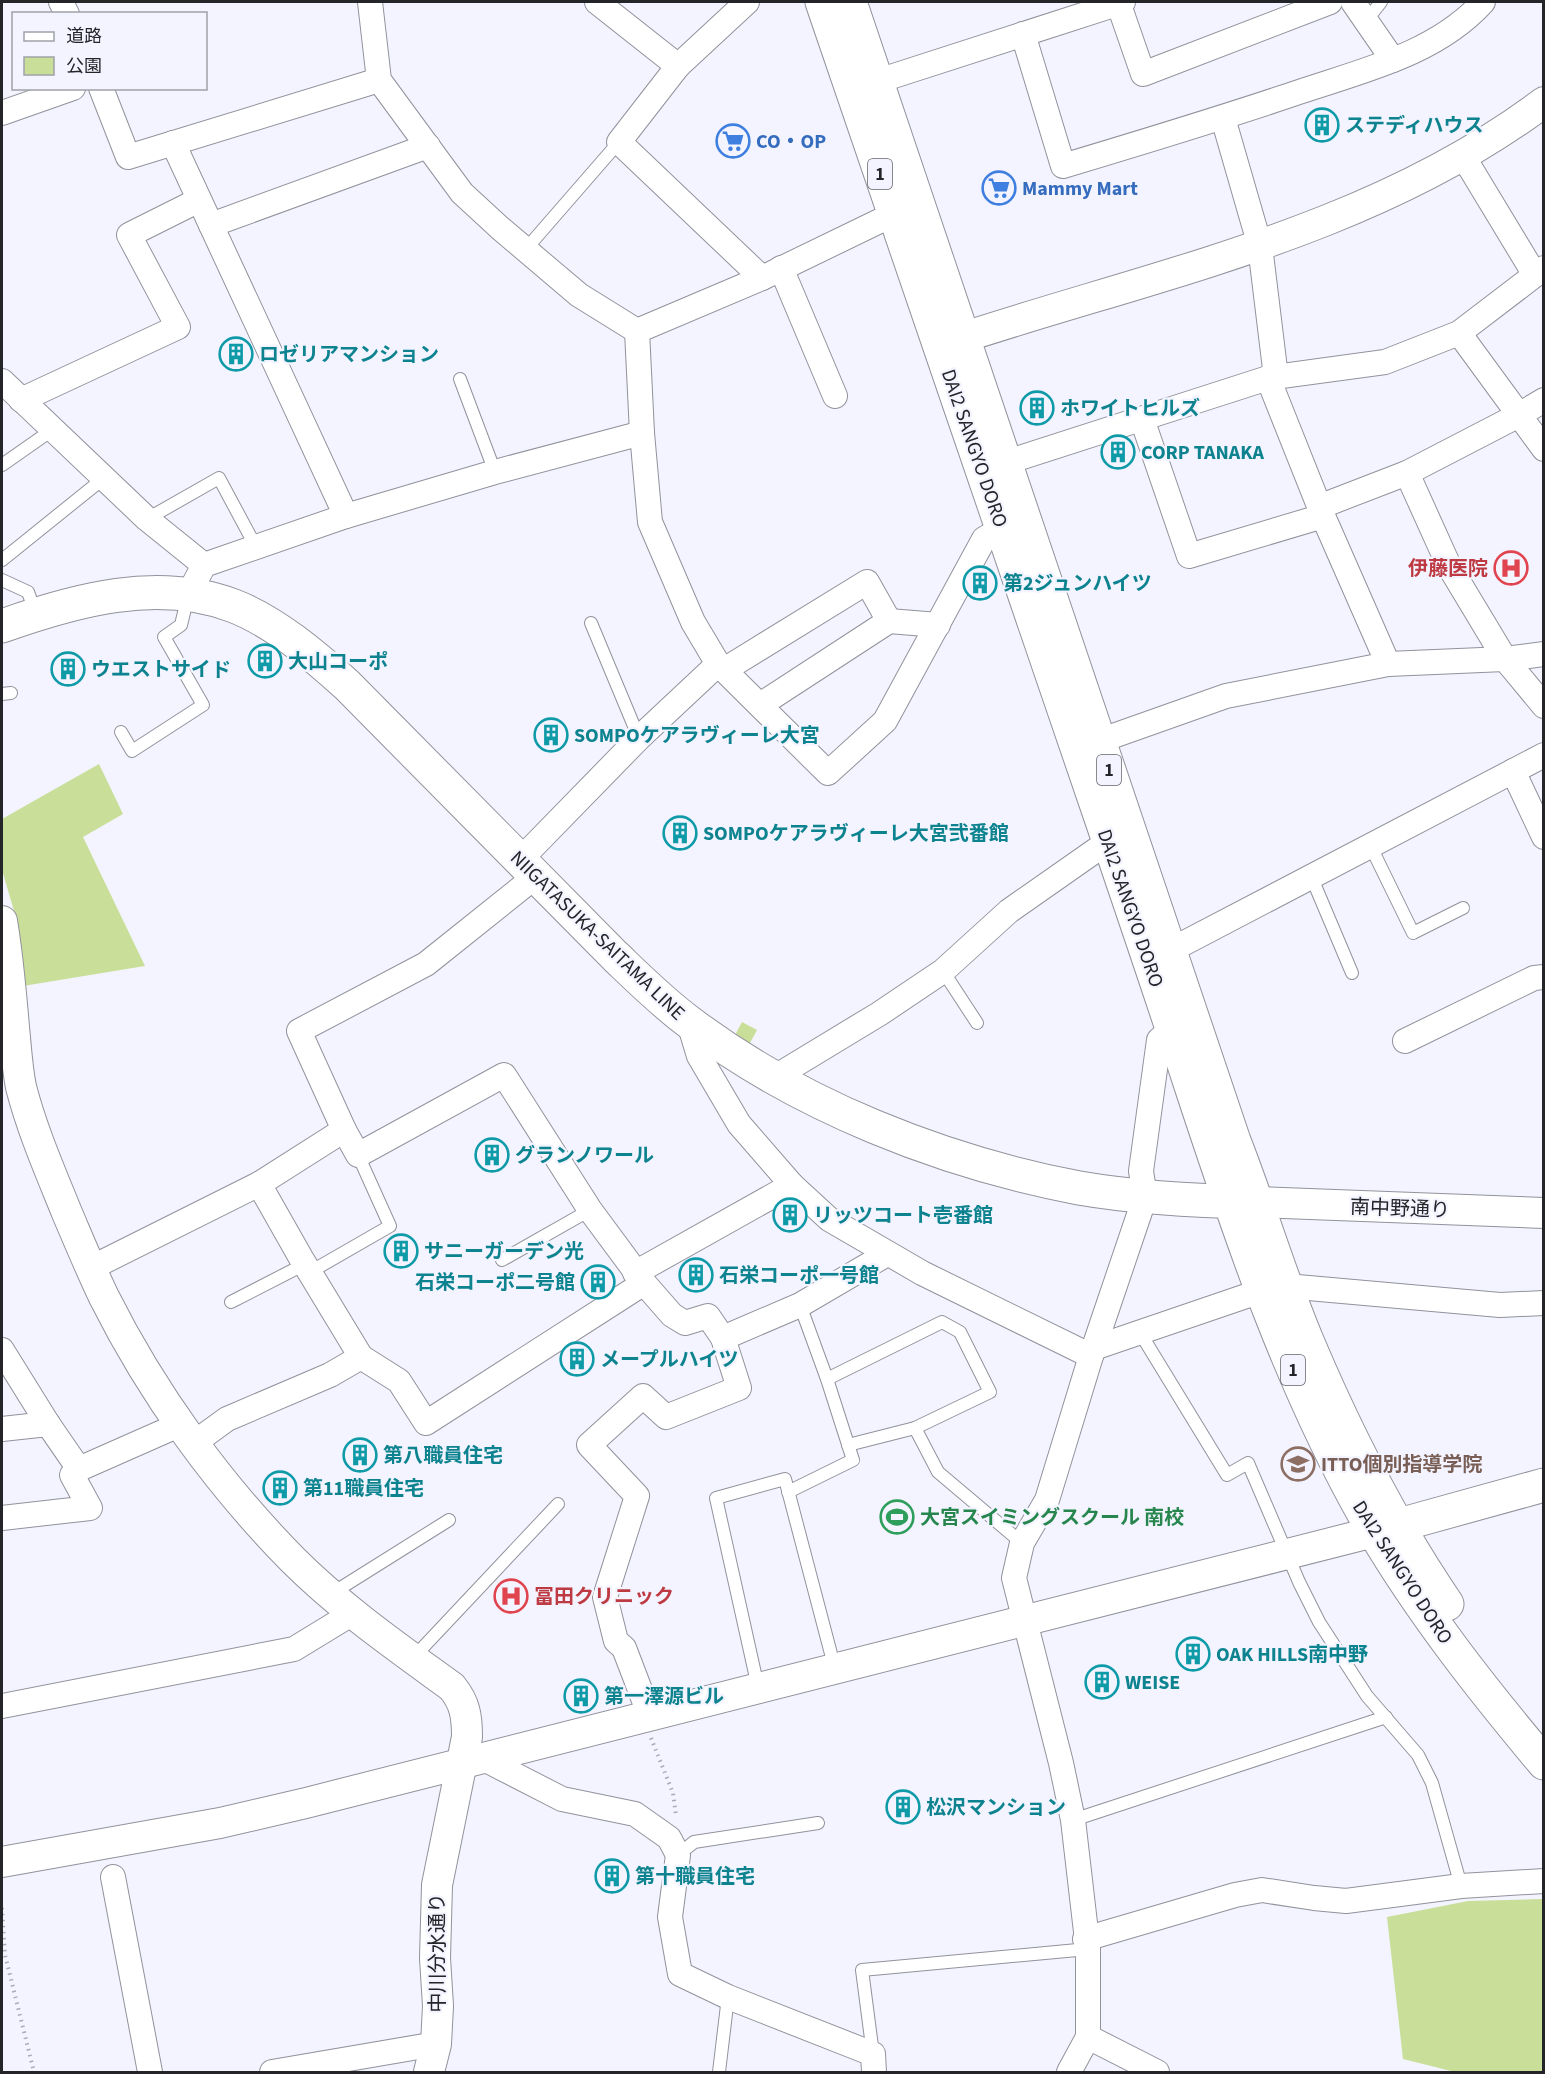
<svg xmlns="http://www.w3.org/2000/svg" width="1545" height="2074" font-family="'Source Sans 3','Noto Sans JP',sans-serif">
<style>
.green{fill:#c9df99}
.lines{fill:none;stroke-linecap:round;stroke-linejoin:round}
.service-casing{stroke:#91929b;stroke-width:14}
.minor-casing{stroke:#91929b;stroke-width:26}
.tertiary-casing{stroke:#91929b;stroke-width:32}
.secondary-casing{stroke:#91929b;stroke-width:35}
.primary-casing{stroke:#91929b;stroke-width:35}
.path{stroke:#aaabb4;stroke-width:4;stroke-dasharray:1.5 4.5;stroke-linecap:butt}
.service{stroke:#fff;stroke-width:12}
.minor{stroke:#fff;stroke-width:24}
.tertiary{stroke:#fff;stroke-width:30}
.secondary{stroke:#fff;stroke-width:33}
.primary{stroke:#fff;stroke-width:33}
.labels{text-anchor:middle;stroke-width:4.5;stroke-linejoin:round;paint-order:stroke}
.shield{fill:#f3f4ff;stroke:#626368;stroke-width:1.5}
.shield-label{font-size:18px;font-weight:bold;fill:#242528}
.culture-label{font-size:20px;font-weight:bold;fill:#0d838f;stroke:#f3f4ff;text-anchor:start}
.shop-label{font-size:20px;font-weight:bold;fill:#366cbe;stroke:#f3f4ff;text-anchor:start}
.street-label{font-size:20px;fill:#242528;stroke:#f3f4ff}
.health-label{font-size:20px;font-weight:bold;fill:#be3a42;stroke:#f3f4ff;text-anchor:end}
.education-label{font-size:20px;font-weight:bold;fill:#785e54;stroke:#f3f4ff;text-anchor:start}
.leisure-label{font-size:20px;font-weight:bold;fill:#27864d;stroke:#f3f4ff;text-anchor:start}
</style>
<rect width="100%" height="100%" fill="#f3f4ff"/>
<!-- green -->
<g class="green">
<polygon points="99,764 123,814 83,837 145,966 23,986 17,921 2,870 2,819"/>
<polygon points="742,1022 757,1030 750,1043 735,1035"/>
<polygon points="1543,1899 1543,2072 1455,2072 1403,2059 1387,1917 1468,1901"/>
</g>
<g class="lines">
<!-- service casing -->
<g class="service-casing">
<g id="service">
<polyline points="1366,21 1381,2"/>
<polyline points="526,249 619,142"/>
<polyline points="460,379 495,472"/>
<polyline points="2,465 52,430"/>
<polyline points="147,519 219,478 256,547"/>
<polyline points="2,560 104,478"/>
<polyline points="2,580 28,592 36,614"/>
<polyline points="591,623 639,738"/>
<polyline points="2,694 11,693"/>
<polyline points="121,732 132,751 203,705 164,637 181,625 188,596"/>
<polyline points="1370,845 1413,933 1463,908"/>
<polyline points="1311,876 1352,973"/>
<polyline points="943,971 977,1023"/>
<polyline points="502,1260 590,1210"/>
<polyline points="310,1272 390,1226 358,1155"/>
<polyline points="231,1302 305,1264"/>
<polyline points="1139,1331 1227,1475 1248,1463 1299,1582 1319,1622 1367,1696 1418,1755 1432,1783 1461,1886"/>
<polyline points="827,1379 942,1322 960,1332 990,1392 915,1428 848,1445"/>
<polyline points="915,1428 938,1472 1022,1543"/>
<polyline points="788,1492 853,1460 827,1379 800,1305"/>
<polyline points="331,1594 449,1520"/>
<polyline points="413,1658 558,1504"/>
<polyline points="758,1687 716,1498 785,1479 835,1669"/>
<polyline points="1073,1820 1386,1717"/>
<polyline points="678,1855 694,1842 818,1823"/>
<polyline points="873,2054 862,1970 1088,1949"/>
<polyline points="719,2072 728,1997"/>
</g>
</g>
<!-- minor casing -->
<g class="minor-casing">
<g id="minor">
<polyline points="61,2 67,14"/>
<polyline points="370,2 379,80 462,193 500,228 579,295 637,331"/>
<polyline points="597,2 678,66"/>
<polyline points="747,2 678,66 619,142 762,278"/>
<polyline points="1118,2 1143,74 1330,2"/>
<polyline points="1353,2 1393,60"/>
<path d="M1023 34 1063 166C1143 142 1223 118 1302 91 1365 70 1437 53 1483 2"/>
<polyline points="878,81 1123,2"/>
<polyline points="101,88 128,157 379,80"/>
<polyline points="2,113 73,88"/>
<polyline points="1223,118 1260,246 1276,377"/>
<polyline points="173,143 346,516"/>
<polyline points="1463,156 1535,275"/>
<polyline points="211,225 428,146"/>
<polyline points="781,268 835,396"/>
<polyline points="637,331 762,278 894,214"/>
<polyline points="1459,333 1544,449"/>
<polyline points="1268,378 1323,516 1388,664"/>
<polyline points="2,381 147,519 204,565"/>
<polyline points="21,400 178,327 129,235 199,200"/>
<polyline points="1142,419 1189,556 1323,516"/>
<polyline points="1007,462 1268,378 1385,362 1459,333 1544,268"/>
<polyline points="1407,473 1449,566 1505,659 1544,706"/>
<polyline points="1319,507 1407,473 1519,415 1544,400"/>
<polyline points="188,595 204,565 346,516 495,472 642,433"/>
<polyline points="889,621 938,625"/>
<polyline points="718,664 828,773 885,721 984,539 1003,528"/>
<polyline points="724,670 867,582 889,621 760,705"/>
<polyline points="1099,741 1226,696 1388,664 1505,659 1544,654"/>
<polyline points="1513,771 1544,837"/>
<polyline points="520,860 639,738 718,664 693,622 650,522 642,433 637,331"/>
<polyline points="1171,950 1544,755"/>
<polyline points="689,1023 699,1056 739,1124 792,1185 829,1219 922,1273 1091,1356"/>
<polyline points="1405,1041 1534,978 1544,977"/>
<polyline points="775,1077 879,1014 943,971 1009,911 1109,841"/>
<polyline points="259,1184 301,1258 361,1357"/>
<polyline points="91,1268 259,1184 344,1130"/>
<polyline points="635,1273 792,1185"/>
<polyline points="644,1283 672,1315 685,1323 708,1316 723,1338 739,1388 666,1417 643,1396 589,1445 637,1496 605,1597 616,1641 624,1648 650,1716"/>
<polyline points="1286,1286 1500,1305 1544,1303"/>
<polyline points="723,1338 800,1305 887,1254"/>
<polyline points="1094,1348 1261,1291"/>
<polyline points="2,1350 48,1424 79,1469 181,1424"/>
<polyline points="2,1429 48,1424"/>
<polyline points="194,1443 227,1419 330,1375 361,1357 399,1381 426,1423 644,1283 590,1210 504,1075 358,1155 344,1130 299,1031 426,964 536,876"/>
<polyline points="2,1518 90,1508 72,1475 79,1468"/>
<polyline points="2,1706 294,1649 353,1613"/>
<polyline points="482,1758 562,1799 635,1814 669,1838 678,1855 670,1917 680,1974 728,1997 873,2054 874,2072"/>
<polyline points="113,1877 150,2072"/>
<polyline points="1085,1939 1235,1895 1262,1890 1314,1898 1346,1901 1461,1886 1544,1881"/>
<polyline points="1088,2037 1157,2072"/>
<polyline points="272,2072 436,2044"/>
<polyline points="1069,2072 1088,2037 1088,1949 1073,1820 1061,1763 1014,1578 1022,1543 1047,1500 1091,1356 1145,1197 1141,1171 1159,1040 1172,1029"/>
</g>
</g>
<!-- tertiary casing -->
<g class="tertiary-casing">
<g id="tertiary">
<path d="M940 345C1145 276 1367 235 1544 102"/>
<path d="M2 921C8 956 11 992 14 1027 16 1047 17 1067 21 1087 32 1130 50 1171 67 1213 79 1241 91 1270 104 1297 152 1393 218 1484 293 1560 341 1608 397 1647 452 1687 465 1703 467 1716 467 1737L437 1885 435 1958 438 2006 436 2044 429 2072"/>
<polyline points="1256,1202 1544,1213"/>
<polyline points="2,1862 220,1823 306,1803 1374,1532"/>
</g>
</g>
<!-- secondary casing -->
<g class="secondary-casing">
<g id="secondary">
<path d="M2 626C75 600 158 577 234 606 275 622 315 656 347 685L615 956C639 979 662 1002 689 1022 800 1106 943 1162 1079 1188 1137 1198 1197 1201 1256 1202"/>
<polyline points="1374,1532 1544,1485"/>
</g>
</g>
<!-- primary casing -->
<g class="primary-casing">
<g id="primary">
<path d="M822 2C915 275 1009 548 1102 821 1132 909 1162 997 1191 1086 1241 1238 1292 1391 1373 1530 1422 1613 1482 1689 1544 1763"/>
<path d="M850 2 1234 1141C1260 1207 1280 1277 1308 1343 1346 1433 1392 1523 1447 1604"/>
</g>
</g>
<!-- path -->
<g class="path">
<polyline points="651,1738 673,1793 676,1816"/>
<polyline points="2,1908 5,1955 34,2072"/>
</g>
<!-- service -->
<use href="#service" class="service"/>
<!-- minor -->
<use href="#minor" class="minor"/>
<!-- tertiary -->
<use href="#tertiary" class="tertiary"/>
<!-- secondary -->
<use href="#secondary" class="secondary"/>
<!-- primary -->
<use href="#primary" class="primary"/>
</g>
<!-- icons -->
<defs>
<g id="building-ring" transform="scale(1.725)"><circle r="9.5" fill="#f3f4ff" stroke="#0f9aa8" stroke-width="1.5"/><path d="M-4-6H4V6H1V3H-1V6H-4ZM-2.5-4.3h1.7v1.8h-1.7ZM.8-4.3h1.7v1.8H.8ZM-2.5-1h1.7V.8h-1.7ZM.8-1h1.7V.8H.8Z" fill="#0f9aa8"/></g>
<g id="supermarket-ring" transform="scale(1.725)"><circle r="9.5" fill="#f3f4ff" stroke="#3f7fe0" stroke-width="1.5"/><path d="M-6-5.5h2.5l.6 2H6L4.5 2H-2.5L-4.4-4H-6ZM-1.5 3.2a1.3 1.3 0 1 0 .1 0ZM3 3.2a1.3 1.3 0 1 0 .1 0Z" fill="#3f7fe0"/></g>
<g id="hospital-ring" transform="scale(1.725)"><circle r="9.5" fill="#f3f4ff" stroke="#e0444e" stroke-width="1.5"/><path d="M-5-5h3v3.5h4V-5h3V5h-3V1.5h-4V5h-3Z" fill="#e0444e"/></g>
<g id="school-ring" transform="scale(1.725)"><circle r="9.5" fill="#f3f4ff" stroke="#8d6e63" stroke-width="1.5"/><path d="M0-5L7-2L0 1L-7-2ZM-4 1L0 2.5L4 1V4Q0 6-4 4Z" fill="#8d6e63"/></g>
<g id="stadium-ring" transform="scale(1.725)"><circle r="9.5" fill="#f3f4ff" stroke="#2e9e5b" stroke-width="1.5"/><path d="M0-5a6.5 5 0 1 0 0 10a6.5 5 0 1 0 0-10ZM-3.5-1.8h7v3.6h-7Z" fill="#2e9e5b"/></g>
</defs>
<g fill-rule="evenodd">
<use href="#building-ring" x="1322" y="125"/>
<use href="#supermarket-ring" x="733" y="141"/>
<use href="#supermarket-ring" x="999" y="188"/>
<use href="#building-ring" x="236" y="354"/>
<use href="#building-ring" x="1037" y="408"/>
<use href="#building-ring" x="1118" y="452"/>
<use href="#hospital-ring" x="1511" y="568"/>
<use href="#building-ring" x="980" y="583"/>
<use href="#building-ring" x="265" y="661"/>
<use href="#building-ring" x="68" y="669"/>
<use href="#building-ring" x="551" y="735"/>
<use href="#building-ring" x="680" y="833"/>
<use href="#building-ring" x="492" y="1155"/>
<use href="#building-ring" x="790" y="1215"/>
<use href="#building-ring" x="401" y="1251"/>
<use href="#building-ring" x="696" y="1275"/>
<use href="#building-ring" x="598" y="1282"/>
<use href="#building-ring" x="577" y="1359"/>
<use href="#building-ring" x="360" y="1455"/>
<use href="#school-ring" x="1298" y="1464"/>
<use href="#building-ring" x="280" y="1488"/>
<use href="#stadium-ring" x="897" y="1517"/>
<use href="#hospital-ring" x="511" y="1596"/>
<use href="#building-ring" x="1193" y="1654"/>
<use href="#building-ring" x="1102" y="1682"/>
<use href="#building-ring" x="581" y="1696"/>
<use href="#building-ring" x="903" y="1807"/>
<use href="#building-ring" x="612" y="1876"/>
</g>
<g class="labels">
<!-- shield labels -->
<g class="shield">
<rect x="868" y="159" width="24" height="30" rx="4.5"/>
<rect x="1097" y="755" width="24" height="30" rx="4.5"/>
<rect x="1281" y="1355" width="24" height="30" rx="4.5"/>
</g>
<g class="shield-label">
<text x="880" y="180">1</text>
<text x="1109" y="776">1</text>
<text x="1293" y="1376">1</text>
</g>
<!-- culture labels -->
<g class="culture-label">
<text x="1345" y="132">ステディハウス</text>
<text x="259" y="361">ロゼリアマンション</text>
<text x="1060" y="415">ホワイトヒルズ</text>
<text x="1141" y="459">CORP TANAKA</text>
<text x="1003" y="590">第2ジュンハイツ</text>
<text x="288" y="668">大山コーポ</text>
<text x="91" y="676">ウエストサイド</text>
<text x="574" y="742">SOMPOケアラヴィーレ大宮</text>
<text x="703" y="840">SOMPOケアラヴィーレ大宮弐番館</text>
<text x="515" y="1162">グランノワール</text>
<text x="813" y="1222">リッツコート壱番館</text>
<text x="424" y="1258">サニーガーデン光</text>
<text x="719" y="1282">石栄コーポ一号館</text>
<text x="575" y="1289" text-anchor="end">石栄コーポ二号館</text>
<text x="600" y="1366">メープルハイツ</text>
<text x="383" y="1462">第八職員住宅</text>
<text x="303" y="1495">第11職員住宅</text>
<text x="1216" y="1661">OAK HILLS南中野</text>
<text x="1125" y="1689">WEISE</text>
<text x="604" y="1703">第一澤源ビル</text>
<text x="926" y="1814">松沢マンション</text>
<text x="635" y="1883">第十職員住宅</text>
</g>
<!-- shop labels -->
<g class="shop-label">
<text x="756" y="148">CO・OP</text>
<text x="1022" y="195">Mammy Mart</text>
</g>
<!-- street labels -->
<g class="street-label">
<text transform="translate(975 448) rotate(71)" y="7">DAI2 SANGYO DORO</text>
<text transform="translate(1131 908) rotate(71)" y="7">DAI2 SANGYO DORO</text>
<text transform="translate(598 935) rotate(44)" y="7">NIIGATASUKA-SAITAMA LINE</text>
<text transform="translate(1400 1208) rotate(2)" y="7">南中野通り</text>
<text transform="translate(1403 1572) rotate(57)" y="7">DAI2 SANGYO DORO</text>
<text transform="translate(437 1953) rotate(-90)" y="7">中川分水通り</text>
</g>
<!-- health labels -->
<g class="health-label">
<text x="1488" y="575">伊藤医院</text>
<text x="534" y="1603" text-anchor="start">冨田クリニック</text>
</g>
<!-- education labels -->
<g class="education-label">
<text x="1321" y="1471">ITTO個別指導学院</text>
</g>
<!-- leisure labels -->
<g class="leisure-label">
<text x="920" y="1524">大宮スイミングスクール 南校</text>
</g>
</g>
<!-- border -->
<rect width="1545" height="2074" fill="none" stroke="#242528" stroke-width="6"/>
<!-- legend -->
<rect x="12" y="12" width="195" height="78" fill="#f3f4ff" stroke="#a0a1a9" stroke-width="1.5"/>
<rect x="24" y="32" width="30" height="9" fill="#ffffff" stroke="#a0a1a9" stroke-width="1.5"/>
<text x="66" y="42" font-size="18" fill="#242528">道路</text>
<rect x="24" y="57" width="30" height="18" fill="#c9df99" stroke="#a0a1a9" stroke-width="1.5"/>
<text x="66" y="72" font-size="18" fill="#242528">公園</text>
</svg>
